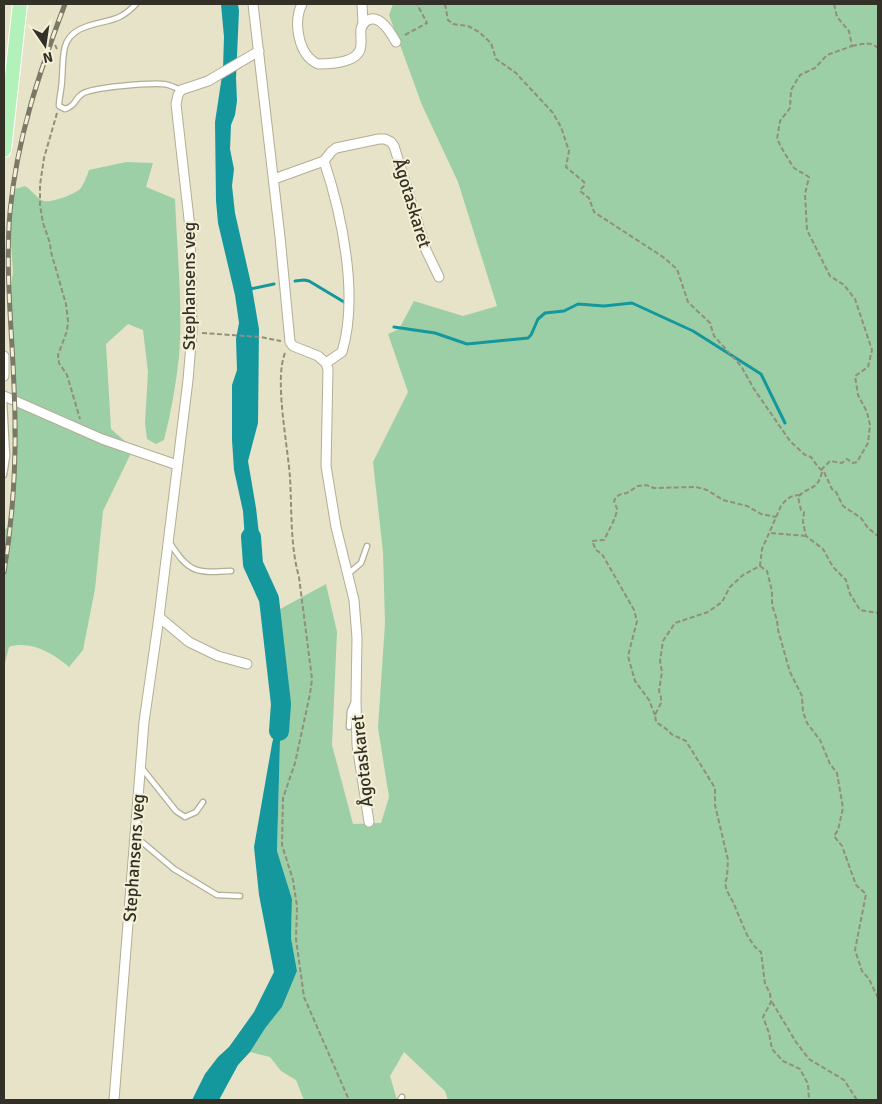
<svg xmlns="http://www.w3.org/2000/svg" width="882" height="1104" font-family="Signika,sans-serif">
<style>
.green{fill:#9ccfa6}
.water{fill:#14989d}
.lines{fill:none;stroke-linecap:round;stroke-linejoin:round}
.stream{stroke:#14989d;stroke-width:3}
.river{stroke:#14989d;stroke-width:20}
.lane-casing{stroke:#b2ae95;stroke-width:7}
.street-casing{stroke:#b2ae95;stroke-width:11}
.primary-casing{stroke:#fff;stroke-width:16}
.path{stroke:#918e7c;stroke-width:2;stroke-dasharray:5 2.5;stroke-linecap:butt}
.lane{stroke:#fff;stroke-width:4.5}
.street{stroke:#fff;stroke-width:9}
.primary{stroke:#b2f1b9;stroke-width:14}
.rail-casing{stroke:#7a7867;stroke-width:5}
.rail{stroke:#f4f0d5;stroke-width:3;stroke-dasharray:9;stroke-linecap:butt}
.labels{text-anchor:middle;stroke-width:4;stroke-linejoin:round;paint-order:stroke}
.street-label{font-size:18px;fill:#333127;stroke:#f4f0d5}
</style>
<rect width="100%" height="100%" fill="#e7e3c8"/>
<!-- green -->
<g class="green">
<polygon points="393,4 878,4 878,1100 448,1100 445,1091 404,1052 390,1076 397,1100 304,1100 296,1080 281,1071 270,1057 250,1052 266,1027 282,1007 297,971 291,938 292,899 277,851 281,704 271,614 326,584 337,632 332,745 353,824 381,823 389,797 378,728 385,623 383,552 373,462 408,392 388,334 399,329 414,301 463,316 497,306 458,182 422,105 389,15"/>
<path d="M126 162 153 163 146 187 175 199C177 250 183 306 179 357 176 384 171 413 164 440L156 444 147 439 145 423 148 372 143 330 128 324 106 344 111 429 135 450 133 449 103 511 95 589 83 650 69 667C53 653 30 640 9 647L4 667V530L7 528 12 518 10 500 15 463 12 429 17 402 11 340 9 299 13 272 10 231 12 209V193L15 189 25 186C32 190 37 199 44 201 51 203 76 194 81 188 84 183 87 176 89 170Z"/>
</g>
<!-- water -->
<g class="water">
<polygon points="221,4 238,4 239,11 236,78 237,101 235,115 231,125 230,149 234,169 232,186 235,213 252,288 259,329 258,423 248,461 256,508 261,551 253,564 247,553 245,540 243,511 234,470 232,440 232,385 237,370 236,339 239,323 235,295 218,223 216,201 215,122 223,69 224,37"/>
<polygon points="281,704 277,851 292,899 291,938 297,971 282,1007 266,1027 250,1052 238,1065 219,1100 192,1100 205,1074 218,1057 229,1047 254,1012 274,972 259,895 254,847 272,744"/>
</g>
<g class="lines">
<!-- stream -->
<g class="stream">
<polyline points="295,281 304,280 309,281 344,302"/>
<polyline points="250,289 274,284"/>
<polyline points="394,327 435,333 467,344 528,338 531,335 538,319 545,313 564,311 578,304 604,306 632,303 693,331 761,374 785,423"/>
</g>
<!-- river -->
<polyline class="river" points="251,537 253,564 269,599 281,704 279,731"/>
<!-- lane casing -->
<g class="lane-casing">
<g id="lane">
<path d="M136 4C119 22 110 19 88 26 59 35 64 55 62 79 62 88 59 97 59 106L65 109C77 105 74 99 82 94 92 87 149 83 163 84 169 84 175 88 181 90"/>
<polyline points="4,401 7,456 4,475"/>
<path d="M170 543C189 573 196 573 231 571"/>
<polyline points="348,574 361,563 367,546"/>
<polyline points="349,727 350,711 354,702"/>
<polyline points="141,767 176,811 185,817 196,812 203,802"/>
<polyline points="135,839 142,842 174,869 217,895 240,896"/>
<polyline points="400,1100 402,1097"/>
</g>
</g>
<!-- street casing -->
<g class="street-casing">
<g id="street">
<polyline points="253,4 280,237 290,342 293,346 318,356 326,363 328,369 326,466 336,527 354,600 357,638 356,699 357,745 369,822"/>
<path d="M302 4C293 22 298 55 318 64 330 64 352 63 359 52 363 46 360 36 361 29 362 25 364 22 368 20 380 14 391 33 396 42"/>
<polyline points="362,4 363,24"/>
<path d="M324 161C342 215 359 296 342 352L326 363"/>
<polyline points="274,179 324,161 331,152 336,148 379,139 385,139 391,142 394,146 426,250 439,277"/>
<polyline points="4,356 4,376"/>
<polyline points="4,396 102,439 177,465"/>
<polyline points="159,617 189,642 218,656 247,664"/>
<polyline points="114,1100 144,722 159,617 188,380 192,332 190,228 176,104 178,95 181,90 208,81 259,51"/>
</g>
</g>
<!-- primary casing -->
<g class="primary-casing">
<polyline id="primary" points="4,150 20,4"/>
</g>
<!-- path -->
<g class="path">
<polyline points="445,4 448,20 453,24 468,26 479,32 491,43 496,59 516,73 553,113 561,127 569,151 566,167 584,182 585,185 581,189 580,191 589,198 594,212 663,257 677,269 688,302 710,323 714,336 741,366 754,389 790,441 805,455 811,457 818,467 824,472 832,489 836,492 843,506 861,518 868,528 878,536"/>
<polyline points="405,35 427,23 417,4"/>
<polyline points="55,45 57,49"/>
<path d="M852 46C862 44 870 41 878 48"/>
<polyline points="57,113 44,158 40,185 40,205 43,223 50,243 51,252 66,304 68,321 67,331 58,355 59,363 67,375 80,419"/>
<polyline points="202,333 260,337 281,341"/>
<path d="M285 353C274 380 288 446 290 478 292 511 290 545 299 577L312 679 310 694 295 763 283 798 282 845 293 880 297 906 296 939 304 997 349 1100"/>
<polyline points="821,470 830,461 842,463 847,459 853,463 857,462 868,443 870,425 867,412 858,395 855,376 868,367 872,350 855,299 844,285 830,276 807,230 805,194 809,177 794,168 785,154 777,139 780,121 790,108 791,90 800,75 815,68 827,55 852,46 849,31 837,17 834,4"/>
<path d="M822 472C817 492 809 485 798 497L801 510 804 512 803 522 806 536 823 549 833 567 846 580 850 594 860 610 878 613"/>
<path d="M800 495C791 495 786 499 781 506L762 549 760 566 743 575 730 587 722 602 708 612 675 623 663 641 660 661 662 672 659 691 661 697V703L655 715 656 722 669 731 671 734 686 741 715 788V805L728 860 727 877 725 883 727 891 733 902 747 935 755 947 761 952 765 984 770 993 771 1002 763 1017 769 1033 772 1049 783 1061 800 1069 808 1084 809 1100"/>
<polyline points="771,533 806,536"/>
<polyline points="760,566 767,571 772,591 772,605 777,620 778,630 790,672 802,696 803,712 807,723 820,740 830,764 837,773 843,808 838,830 834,836 842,846 856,885 866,894 855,950 862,971 869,979 878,998"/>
<path d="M655 715 649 700 635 681 628 656 637 621 634 610 602 554 596 550 592 541 604 540C607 534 617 516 617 509 616 506 615 504 614 501L616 497 621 494 627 493 638 486 646 485 654 488 696 487 707 490 723 500 747 506 761 514 776 517"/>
<polyline points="772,1002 796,1042 809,1059 844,1080 857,1100"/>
</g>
<!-- lane -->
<use href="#lane" class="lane"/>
<!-- street -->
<use href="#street" class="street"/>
<!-- primary -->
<use href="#primary" class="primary"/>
<!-- rail casing -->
<g class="rail-casing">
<path id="rail" d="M4 572C14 512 17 448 14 387 12 329 5 270 10 212 17 138 39 73 65 4"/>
</g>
<!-- rail -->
<use href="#rail" class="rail"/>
</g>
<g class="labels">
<!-- street labels -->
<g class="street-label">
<text transform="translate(412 203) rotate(73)" y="6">Ågotaskaret</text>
<text transform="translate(189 286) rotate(-90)" y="6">Stephansens veg</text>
<text transform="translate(362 761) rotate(-96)" y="6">Ågotaskaret</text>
<text transform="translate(134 858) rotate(-86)" y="6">Stephansens veg</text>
</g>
</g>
<!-- border -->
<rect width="882" height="1104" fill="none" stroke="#333127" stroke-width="10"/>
<!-- north arrow -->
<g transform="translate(45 45) rotate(167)" stroke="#f4f0d5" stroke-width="4" paint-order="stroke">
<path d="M0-4L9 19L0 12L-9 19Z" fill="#333127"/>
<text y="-8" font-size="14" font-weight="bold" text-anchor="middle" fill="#333127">N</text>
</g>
</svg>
